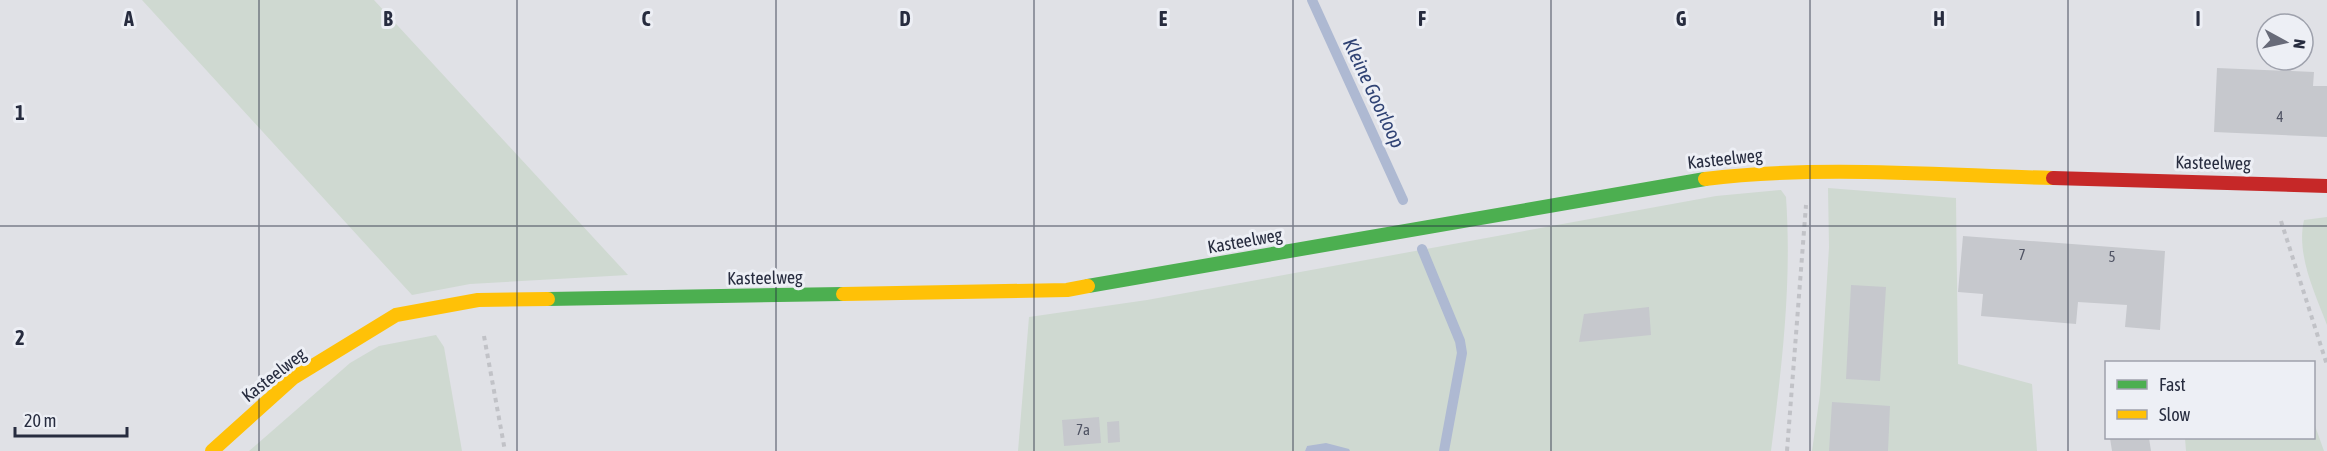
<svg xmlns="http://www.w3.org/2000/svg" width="2327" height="451" font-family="'Asap Condensed',sans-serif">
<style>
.green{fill:#cfd9d1}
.water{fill:#aeb9d2}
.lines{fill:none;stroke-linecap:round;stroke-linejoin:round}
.stream{stroke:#aeb9d2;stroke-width:10}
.building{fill:#c6c8cd}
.path{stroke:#c1c2c7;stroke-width:4;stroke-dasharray:4.5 4.5;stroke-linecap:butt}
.fast{stroke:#4caf50;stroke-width:14}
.slow{stroke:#ffc107;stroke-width:14}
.jam{stroke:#c62828;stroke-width:14}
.grid{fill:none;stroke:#272c3f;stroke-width:1.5;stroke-opacity:0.55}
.labels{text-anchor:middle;stroke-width:6;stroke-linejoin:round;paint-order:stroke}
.number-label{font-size:15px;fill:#505464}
.street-label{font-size:18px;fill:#272c3f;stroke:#edeff5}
.water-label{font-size:20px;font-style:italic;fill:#304374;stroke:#edeff5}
.grid-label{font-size:20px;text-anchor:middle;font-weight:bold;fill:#272c3f;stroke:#edeff5;stroke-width:6;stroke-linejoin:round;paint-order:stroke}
</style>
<rect width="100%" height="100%" fill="#e0e1e6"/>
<!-- green -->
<g class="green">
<polygon points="142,0 374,0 628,275 470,284 412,295"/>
<polygon points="1828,188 1956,198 1958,364 2032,384 2037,451 1812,451 1820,394 1829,247"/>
<path d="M1781 190 1786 197C1792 283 1782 366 1771 451H1350L1307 446 1305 451H1018L1029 317 1147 300 1716 196Z"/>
<path d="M2327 217V325C2315 293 2296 255 2304 220Z"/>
<polygon points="436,335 444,347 462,451 249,451 350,363 379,346"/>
<polygon points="2314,423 2324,451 2186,451 2185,438 2314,438"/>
</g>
<!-- water -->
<polygon class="water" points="1326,443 1349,449 1350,451 1305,451 1307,446"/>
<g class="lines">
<!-- stream -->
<g class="stream">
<polyline points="1312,0 1403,200"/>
<polyline points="1422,249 1460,341 1462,353 1444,451"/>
</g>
</g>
<!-- building -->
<g class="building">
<polygon points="2217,68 2314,72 2313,86 2327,86 2327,137 2214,132"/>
<polygon points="1963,236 2165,251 2160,330 2125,327 2127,305 2078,302 2076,324 1981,316 1983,294 1958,292"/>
<polygon points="1851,285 1886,287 1880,381 1846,379"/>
<polygon points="1649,307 1651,335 1579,342 1584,314"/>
<polygon points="1832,402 1890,406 1888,451 1829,451"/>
<polygon points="1099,417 1101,443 1064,446 1062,420"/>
<polygon points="1119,421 1120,442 1108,443 1107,422"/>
<polygon points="2110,438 2149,438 2151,451 2112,451"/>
</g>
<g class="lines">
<!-- path -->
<g class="path">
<polyline points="2281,221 2327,365"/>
<polyline points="484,336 505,451"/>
<polyline points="1787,451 1806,205"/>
</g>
<!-- fast -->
<g class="fast">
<polyline points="1088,286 1705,179"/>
<polyline points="548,299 843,294"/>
</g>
<!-- slow -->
<g class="slow">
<path d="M1705 179C1820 165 1937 175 2053 178"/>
<polyline points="843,294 1067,290 1088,286"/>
<polyline points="212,451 293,378 396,315 478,300 548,299"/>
</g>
<!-- jam -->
<polyline class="jam" points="2053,178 2327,186"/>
</g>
<!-- grid -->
<path class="grid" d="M259 0V451M517 0V451M776 0V451M1034 0V451M1293 0V451M1551 0V451M1810 0V451M2068 0V451M0 226H2327"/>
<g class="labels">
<!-- number labels -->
<g class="number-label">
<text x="2280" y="122">4</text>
<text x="2022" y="260">7</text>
<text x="2112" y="262">5</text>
<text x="1083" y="435">7a</text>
</g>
<!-- street labels -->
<g class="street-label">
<text transform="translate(1725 159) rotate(-6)" y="6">Kasteelweg</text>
<text transform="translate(2213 163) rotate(1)" y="6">Kasteelweg</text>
<text transform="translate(1245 241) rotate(-10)" y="6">Kasteelweg</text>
<text transform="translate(765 278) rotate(-1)" y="6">Kasteelweg</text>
<text transform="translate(274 375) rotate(-38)" y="6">Kasteelweg</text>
</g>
<!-- water labels -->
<g class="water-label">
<text transform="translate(1374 93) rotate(65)" y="7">Kleine Goorloop</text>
</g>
</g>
<g class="grid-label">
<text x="129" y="26">A</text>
<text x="388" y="26">B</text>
<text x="646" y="26">C</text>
<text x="905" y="26">D</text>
<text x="1163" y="26">E</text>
<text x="1422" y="26">F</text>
<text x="1681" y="26">G</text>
<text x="1939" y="26">H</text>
<text x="2198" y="26">I</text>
<text x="20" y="120">1</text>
<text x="20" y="345">2</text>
</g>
<!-- legend -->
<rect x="2105" y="361" width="210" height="78" fill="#edeff5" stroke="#9ea1ac" stroke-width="1.5"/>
<rect x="2117" y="380" width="30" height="9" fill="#4caf50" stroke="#9ea1ac" stroke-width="1.5"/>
<text x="2159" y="391" font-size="18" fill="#272c3f">Fast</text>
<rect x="2117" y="410" width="30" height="9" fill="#ffc107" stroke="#9ea1ac" stroke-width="1.5"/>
<text x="2159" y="421" font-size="18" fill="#272c3f">Slow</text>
<!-- north arrow -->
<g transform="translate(2285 42) rotate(98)"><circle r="28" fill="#edeff5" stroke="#9ea1ac" stroke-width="1.5"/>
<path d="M0-4.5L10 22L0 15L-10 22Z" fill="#686b79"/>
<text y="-9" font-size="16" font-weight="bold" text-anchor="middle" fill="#272c3f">N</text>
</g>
<!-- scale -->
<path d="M15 427v9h112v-9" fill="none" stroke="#272c3f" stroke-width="3"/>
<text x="24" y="427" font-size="18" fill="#272c3f" stroke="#edeff5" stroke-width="4.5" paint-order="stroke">20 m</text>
</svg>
